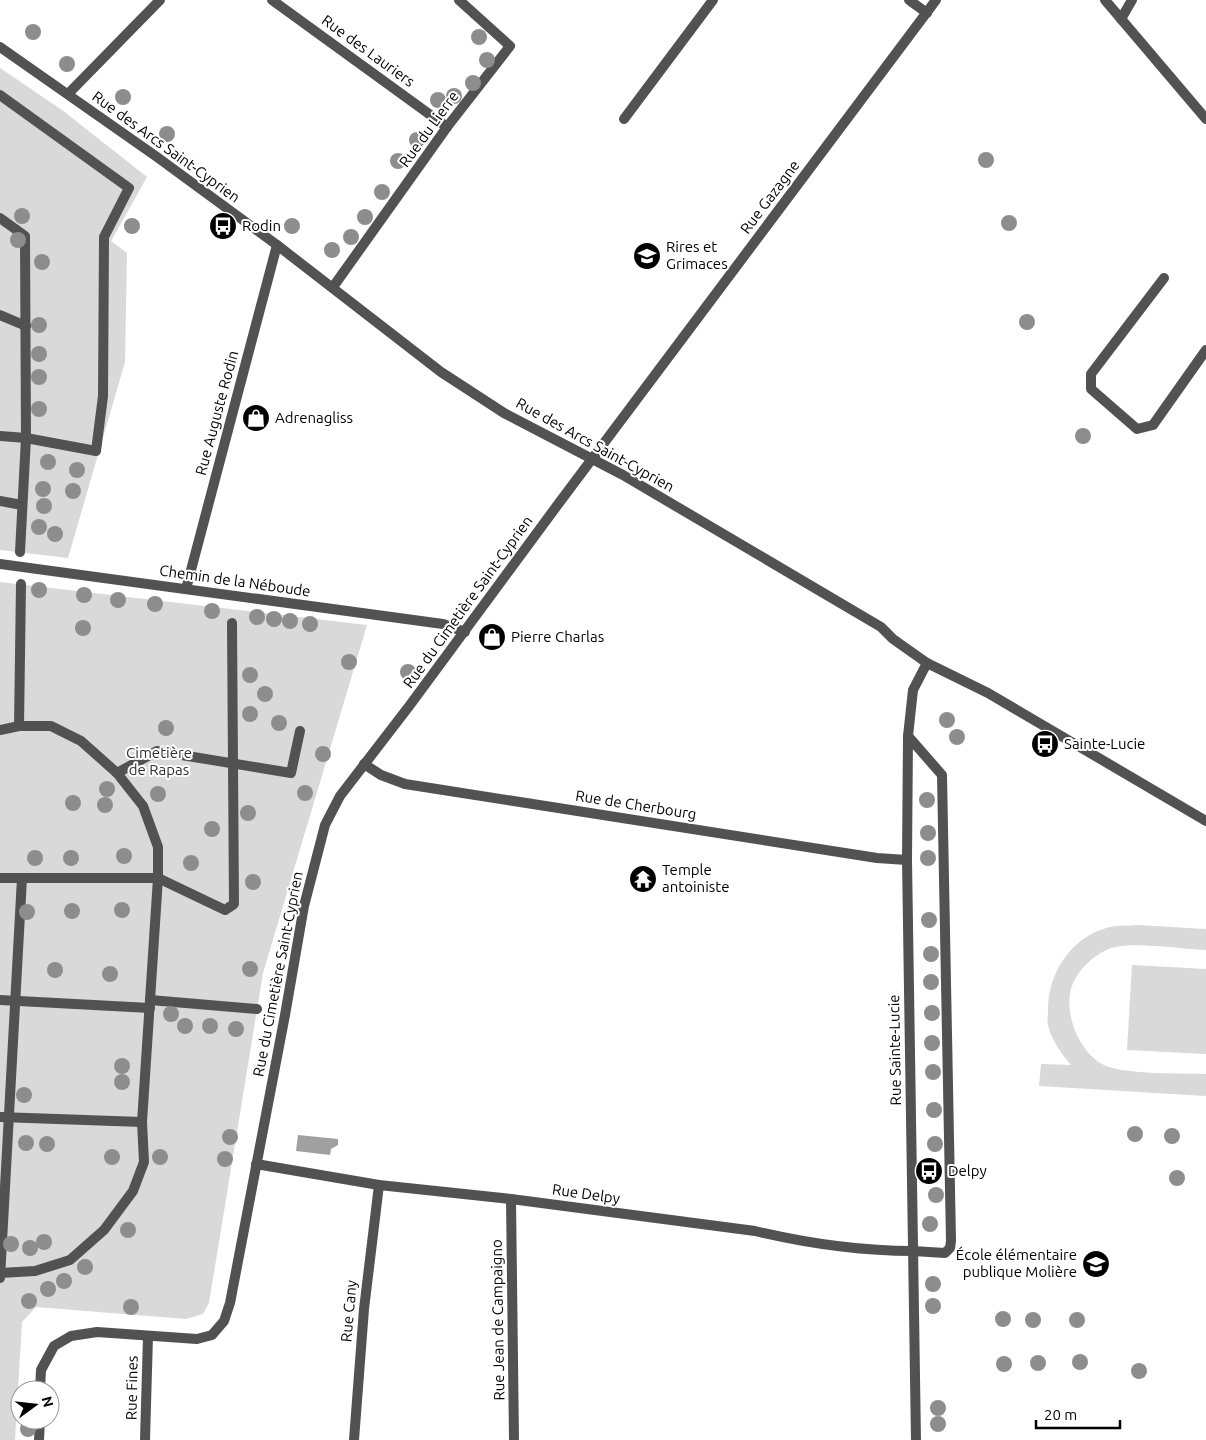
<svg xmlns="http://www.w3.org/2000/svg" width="1206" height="1440" font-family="Ubuntu,sans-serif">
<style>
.green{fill:#d9d9d9}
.water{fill:#a0a0a0}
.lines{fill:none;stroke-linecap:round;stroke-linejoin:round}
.service{stroke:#525252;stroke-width:10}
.minor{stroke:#525252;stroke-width:10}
.tertiary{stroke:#525252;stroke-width:10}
.tree{fill:#8d8d8d}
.labels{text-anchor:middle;stroke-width:4;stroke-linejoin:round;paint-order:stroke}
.street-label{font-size:15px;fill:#000;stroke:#fff}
.poi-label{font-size:15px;fill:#000;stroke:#fff;text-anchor:start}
.park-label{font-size:15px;fill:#303030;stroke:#fff}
</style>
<rect width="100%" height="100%" fill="#fff"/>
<!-- green -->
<g class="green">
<polygon points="0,68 62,110 147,177 111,241 127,253 125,362 68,558 0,550"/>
<polygon points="0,582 367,625 263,973 209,1303 203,1314 186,1319 36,1307 22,1322 15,1440 0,1440"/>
<path d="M1137 925 1206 929V950C1181 949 1138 942 1115 947 1095 952 1073 973 1070 994 1066 1019 1081 1054 1104 1065 1126 1075 1180 1073 1206 1074V1096L1039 1086 1041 1064 1071 1065C1062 1054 1051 1040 1048 1025 1047 1021 1048 1015 1048 1010 1048 972 1072 936 1110 927 1118 925 1128 926 1137 925Z"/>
<polygon points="1132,965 1206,969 1206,1054 1127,1050"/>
</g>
<!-- water -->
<polygon class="water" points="298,1135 338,1139 338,1145 331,1149 330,1155 296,1151"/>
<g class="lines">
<!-- service -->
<g class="service">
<polyline points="909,0 927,13"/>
<polyline points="1121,19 1132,0"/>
<polyline points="0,95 129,188 104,237 103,396 96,451 26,438 0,436"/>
<polyline points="624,119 713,0"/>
<polyline points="0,218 25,236 26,438 20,552"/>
<polyline points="1164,278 1091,374 1091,389 1137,429 1153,425 1206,350"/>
<polyline points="0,315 26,326"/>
<polyline points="0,501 22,505"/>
<polyline points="19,726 21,584"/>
<polyline points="0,730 19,726 51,726 81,741 117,773 143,806 158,847 158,878 142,1122 144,1162 133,1191 104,1230 70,1260 35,1271 0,1273"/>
<polyline points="908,736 942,775 951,1241 950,1248 945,1253 913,1251"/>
<polyline points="117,773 157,751 291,773 300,731"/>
<polyline points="0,878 158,878 225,910 234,904 232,623"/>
<polyline points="0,1000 150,1008"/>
<polyline points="150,1000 257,1009"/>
<polyline points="0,1117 142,1122"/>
<polyline points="0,1278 22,878"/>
</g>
<!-- minor -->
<g class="minor">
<polyline points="272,0 447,127"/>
<polyline points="68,94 160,0"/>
<polyline points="333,287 447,127 510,46 459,0"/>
<polyline points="0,564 443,624 465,632"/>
<polyline points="186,589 277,245"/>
<polyline points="364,764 381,775 405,784 877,858 907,860"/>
<path d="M256 1164 379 1185 511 1199 755 1231C806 1243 860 1251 913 1251"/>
<polyline points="511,1199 514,1440"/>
<polyline points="40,1390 41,1370 54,1346 71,1336 97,1332 197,1339 212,1335 224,1321 230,1303 285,1015 304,906 325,825 340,796 410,705 556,507 936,0"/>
<polyline points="39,1440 40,1420"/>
<polyline points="145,1440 148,1336"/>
<polyline points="354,1440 364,1309 379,1185"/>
</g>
<!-- tertiary -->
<g class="tertiary">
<polyline points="1105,0 1206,119"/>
<polyline points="0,47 157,157 277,245 441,372 504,413 623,475 881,627 893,639 927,663 988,693 1206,821"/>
<polyline points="916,1440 907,860 908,736 913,690 927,663"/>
</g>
</g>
<!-- trees -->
<g class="tree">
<circle cx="33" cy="32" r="8"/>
<circle cx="479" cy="37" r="8"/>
<circle cx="487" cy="60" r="8"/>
<circle cx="67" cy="64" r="8"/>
<circle cx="473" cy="83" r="8"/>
<circle cx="454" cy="96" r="8"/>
<circle cx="123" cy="97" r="8"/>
<circle cx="438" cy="100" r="8"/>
<circle cx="167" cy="134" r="8"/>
<circle cx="417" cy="140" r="8"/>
<circle cx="986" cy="160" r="8"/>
<circle cx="398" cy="161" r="8"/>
<circle cx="382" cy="192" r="8"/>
<circle cx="22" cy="216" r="8"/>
<circle cx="365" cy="217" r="8"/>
<circle cx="1009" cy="223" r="8"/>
<circle cx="132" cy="226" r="8"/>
<circle cx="292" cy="226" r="8"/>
<circle cx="351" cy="237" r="8"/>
<circle cx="18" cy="240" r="8"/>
<circle cx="332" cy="250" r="8"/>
<circle cx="42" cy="262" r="8"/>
<circle cx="1027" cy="322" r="8"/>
<circle cx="39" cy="325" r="8"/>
<circle cx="39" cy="354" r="8"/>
<circle cx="39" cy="377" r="8"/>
<circle cx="39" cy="409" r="8"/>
<circle cx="1083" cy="436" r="8"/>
<circle cx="48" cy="462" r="8"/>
<circle cx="77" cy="470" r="8"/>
<circle cx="43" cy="489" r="8"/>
<circle cx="73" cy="491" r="8"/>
<circle cx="44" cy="506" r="8"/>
<circle cx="39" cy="527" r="8"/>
<circle cx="55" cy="534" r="8"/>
<circle cx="39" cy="590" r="8"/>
<circle cx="84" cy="595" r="8"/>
<circle cx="118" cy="600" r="8"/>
<circle cx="155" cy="604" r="8"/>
<circle cx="212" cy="611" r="8"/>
<circle cx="257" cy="617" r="8"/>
<circle cx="274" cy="619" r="8"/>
<circle cx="290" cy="621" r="8"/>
<circle cx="310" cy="624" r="8"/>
<circle cx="83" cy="628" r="8"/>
<circle cx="349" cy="662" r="8"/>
<circle cx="408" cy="672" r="8"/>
<circle cx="250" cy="675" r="8"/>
<circle cx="265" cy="694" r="8"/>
<circle cx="250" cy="714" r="8"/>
<circle cx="947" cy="720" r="8"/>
<circle cx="279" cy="723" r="8"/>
<circle cx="166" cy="728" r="8"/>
<circle cx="957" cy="737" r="8"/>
<circle cx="323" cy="754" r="8"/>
<circle cx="107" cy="789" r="8"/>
<circle cx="305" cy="793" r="8"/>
<circle cx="158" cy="794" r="8"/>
<circle cx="927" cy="800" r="8"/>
<circle cx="73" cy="803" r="8"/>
<circle cx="105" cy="805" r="8"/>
<circle cx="248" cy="813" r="8"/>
<circle cx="212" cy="829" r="8"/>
<circle cx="928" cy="833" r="8"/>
<circle cx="124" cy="856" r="8"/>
<circle cx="35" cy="858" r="8"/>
<circle cx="71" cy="858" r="8"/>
<circle cx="928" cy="858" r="8"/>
<circle cx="191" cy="863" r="8"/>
<circle cx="253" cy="882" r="8"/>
<circle cx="122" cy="910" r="8"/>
<circle cx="72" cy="911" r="8"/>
<circle cx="27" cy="912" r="8"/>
<circle cx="929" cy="920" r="8"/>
<circle cx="931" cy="954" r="8"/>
<circle cx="250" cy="969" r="8"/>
<circle cx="55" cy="970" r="8"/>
<circle cx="110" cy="974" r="8"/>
<circle cx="931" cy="982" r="8"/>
<circle cx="932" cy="1013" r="8"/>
<circle cx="171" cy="1014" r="8"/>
<circle cx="185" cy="1026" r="8"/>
<circle cx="210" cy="1026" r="8"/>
<circle cx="236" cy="1029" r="8"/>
<circle cx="932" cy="1043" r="8"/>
<circle cx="122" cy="1066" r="8"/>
<circle cx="933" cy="1072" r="8"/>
<circle cx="122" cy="1082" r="8"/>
<circle cx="24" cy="1095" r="8"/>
<circle cx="934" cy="1110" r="8"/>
<circle cx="1135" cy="1134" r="8"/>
<circle cx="1172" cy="1136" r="8"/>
<circle cx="230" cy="1137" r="8"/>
<circle cx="26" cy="1143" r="8"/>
<circle cx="47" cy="1144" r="8"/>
<circle cx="935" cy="1144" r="8"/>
<circle cx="112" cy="1157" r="8"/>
<circle cx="160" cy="1157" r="8"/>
<circle cx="225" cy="1159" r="8"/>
<circle cx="1177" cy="1178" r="8"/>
<circle cx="936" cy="1195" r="8"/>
<circle cx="930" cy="1224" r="8"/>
<circle cx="128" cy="1230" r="8"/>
<circle cx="44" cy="1242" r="8"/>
<circle cx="11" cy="1244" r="8"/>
<circle cx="30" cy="1248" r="8"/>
<circle cx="85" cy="1267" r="8"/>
<circle cx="64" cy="1281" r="8"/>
<circle cx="933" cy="1284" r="8"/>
<circle cx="48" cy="1289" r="8"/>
<circle cx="29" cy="1301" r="8"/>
<circle cx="933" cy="1306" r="8"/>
<circle cx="131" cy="1307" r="8"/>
<circle cx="1003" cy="1319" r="8"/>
<circle cx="1033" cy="1320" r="8"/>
<circle cx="1077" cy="1320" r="8"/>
<circle cx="1080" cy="1362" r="8"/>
<circle cx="1038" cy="1363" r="8"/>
<circle cx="1004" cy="1364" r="8"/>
<circle cx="1139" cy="1371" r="8"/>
<circle cx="938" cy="1408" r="8"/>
<circle cx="938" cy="1424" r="8"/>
<circle cx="28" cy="1429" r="8"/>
</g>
<!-- icons -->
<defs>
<g id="bus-disc" transform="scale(1.4375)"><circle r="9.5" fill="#000" stroke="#fff"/><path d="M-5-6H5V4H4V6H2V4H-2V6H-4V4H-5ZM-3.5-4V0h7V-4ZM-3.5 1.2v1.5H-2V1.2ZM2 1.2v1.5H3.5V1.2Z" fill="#fff"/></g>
<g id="school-disc" transform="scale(1.4375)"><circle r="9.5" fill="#000" stroke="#fff"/><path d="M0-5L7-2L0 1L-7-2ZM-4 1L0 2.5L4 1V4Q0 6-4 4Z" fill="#fff"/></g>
<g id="shop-disc" transform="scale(1.4375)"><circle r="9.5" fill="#000" stroke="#fff"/><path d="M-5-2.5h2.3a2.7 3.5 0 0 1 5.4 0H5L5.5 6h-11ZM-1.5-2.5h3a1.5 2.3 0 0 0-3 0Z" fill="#fff"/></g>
<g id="temple-disc" transform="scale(1.4375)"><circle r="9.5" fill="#000" stroke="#fff"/><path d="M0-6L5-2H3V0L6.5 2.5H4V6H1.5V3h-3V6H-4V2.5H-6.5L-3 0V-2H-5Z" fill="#fff"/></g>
</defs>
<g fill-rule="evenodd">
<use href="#bus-disc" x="223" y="226"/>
<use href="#school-disc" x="647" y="256"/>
<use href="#shop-disc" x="256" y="418"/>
<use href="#shop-disc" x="492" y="637"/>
<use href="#bus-disc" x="1045" y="744"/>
<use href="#temple-disc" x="643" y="879"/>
<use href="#bus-disc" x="929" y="1171"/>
<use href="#school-disc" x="1096" y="1264"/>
</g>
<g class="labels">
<!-- street labels -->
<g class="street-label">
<text transform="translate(368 51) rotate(36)" y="5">Rue des Lauriers</text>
<text transform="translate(429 129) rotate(-54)" y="5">Rue du Lierre</text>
<text transform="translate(166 147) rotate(36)" y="5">Rue des Arcs Saint-Cyprien</text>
<text transform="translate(770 197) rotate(-53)" y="5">Rue Gazagne</text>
<text transform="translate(217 413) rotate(-75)" y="5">Rue Auguste Rodin</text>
<text transform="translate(595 445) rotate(29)" y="5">Rue des Arcs Saint-Cyprien</text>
<text transform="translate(235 581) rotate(8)" y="5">Chemin de la Néboude</text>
<text transform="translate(468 602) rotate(-54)" y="5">Rue du Cimetière Saint-Cyprien</text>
<text transform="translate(636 805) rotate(9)" y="5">Rue de Cherbourg</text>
<text transform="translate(278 974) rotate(-79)" y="5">Rue du Cimetière Saint-Cyprien</text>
<text transform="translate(895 1050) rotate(-91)" y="5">Rue Sainte-Lucie</text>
<text transform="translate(586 1194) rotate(8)" y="5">Rue Delpy</text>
<text transform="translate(349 1311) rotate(-85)" y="5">Rue Cany</text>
<text transform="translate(498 1320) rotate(-91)" y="5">Rue Jean de Campaigno</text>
<text transform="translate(132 1388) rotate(-89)" y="5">Rue Fines</text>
</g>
<!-- poi labels -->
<g class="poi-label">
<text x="242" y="231">Rodin</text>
<text x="666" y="252">Rires et<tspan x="666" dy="17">Grimaces</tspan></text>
<text x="275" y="423">Adrenagliss</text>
<text x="511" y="642">Pierre Charlas</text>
<text x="1064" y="749">Sainte-Lucie</text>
<text x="662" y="875">Temple<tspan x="662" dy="17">antoiniste</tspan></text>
<text x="948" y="1176">Delpy</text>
<text x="1077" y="1260" text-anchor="end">École élémentaire<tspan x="1077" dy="17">publique Molière</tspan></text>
</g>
<!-- park labels -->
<g class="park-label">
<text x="159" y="758">Cimetière<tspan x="159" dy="17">de Rapas</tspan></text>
</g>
</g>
<!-- north arrow -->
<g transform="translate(35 1405) rotate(75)"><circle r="24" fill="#ffffff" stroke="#999999"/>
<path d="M0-4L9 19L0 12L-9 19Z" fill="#000000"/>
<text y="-8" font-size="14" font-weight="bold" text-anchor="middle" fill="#000000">N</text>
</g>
<!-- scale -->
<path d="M1036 1420v8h84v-8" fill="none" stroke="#000000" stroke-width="2.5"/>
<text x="1044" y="1420" font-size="15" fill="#000000" stroke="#ffffff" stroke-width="4" paint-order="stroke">20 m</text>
</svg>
